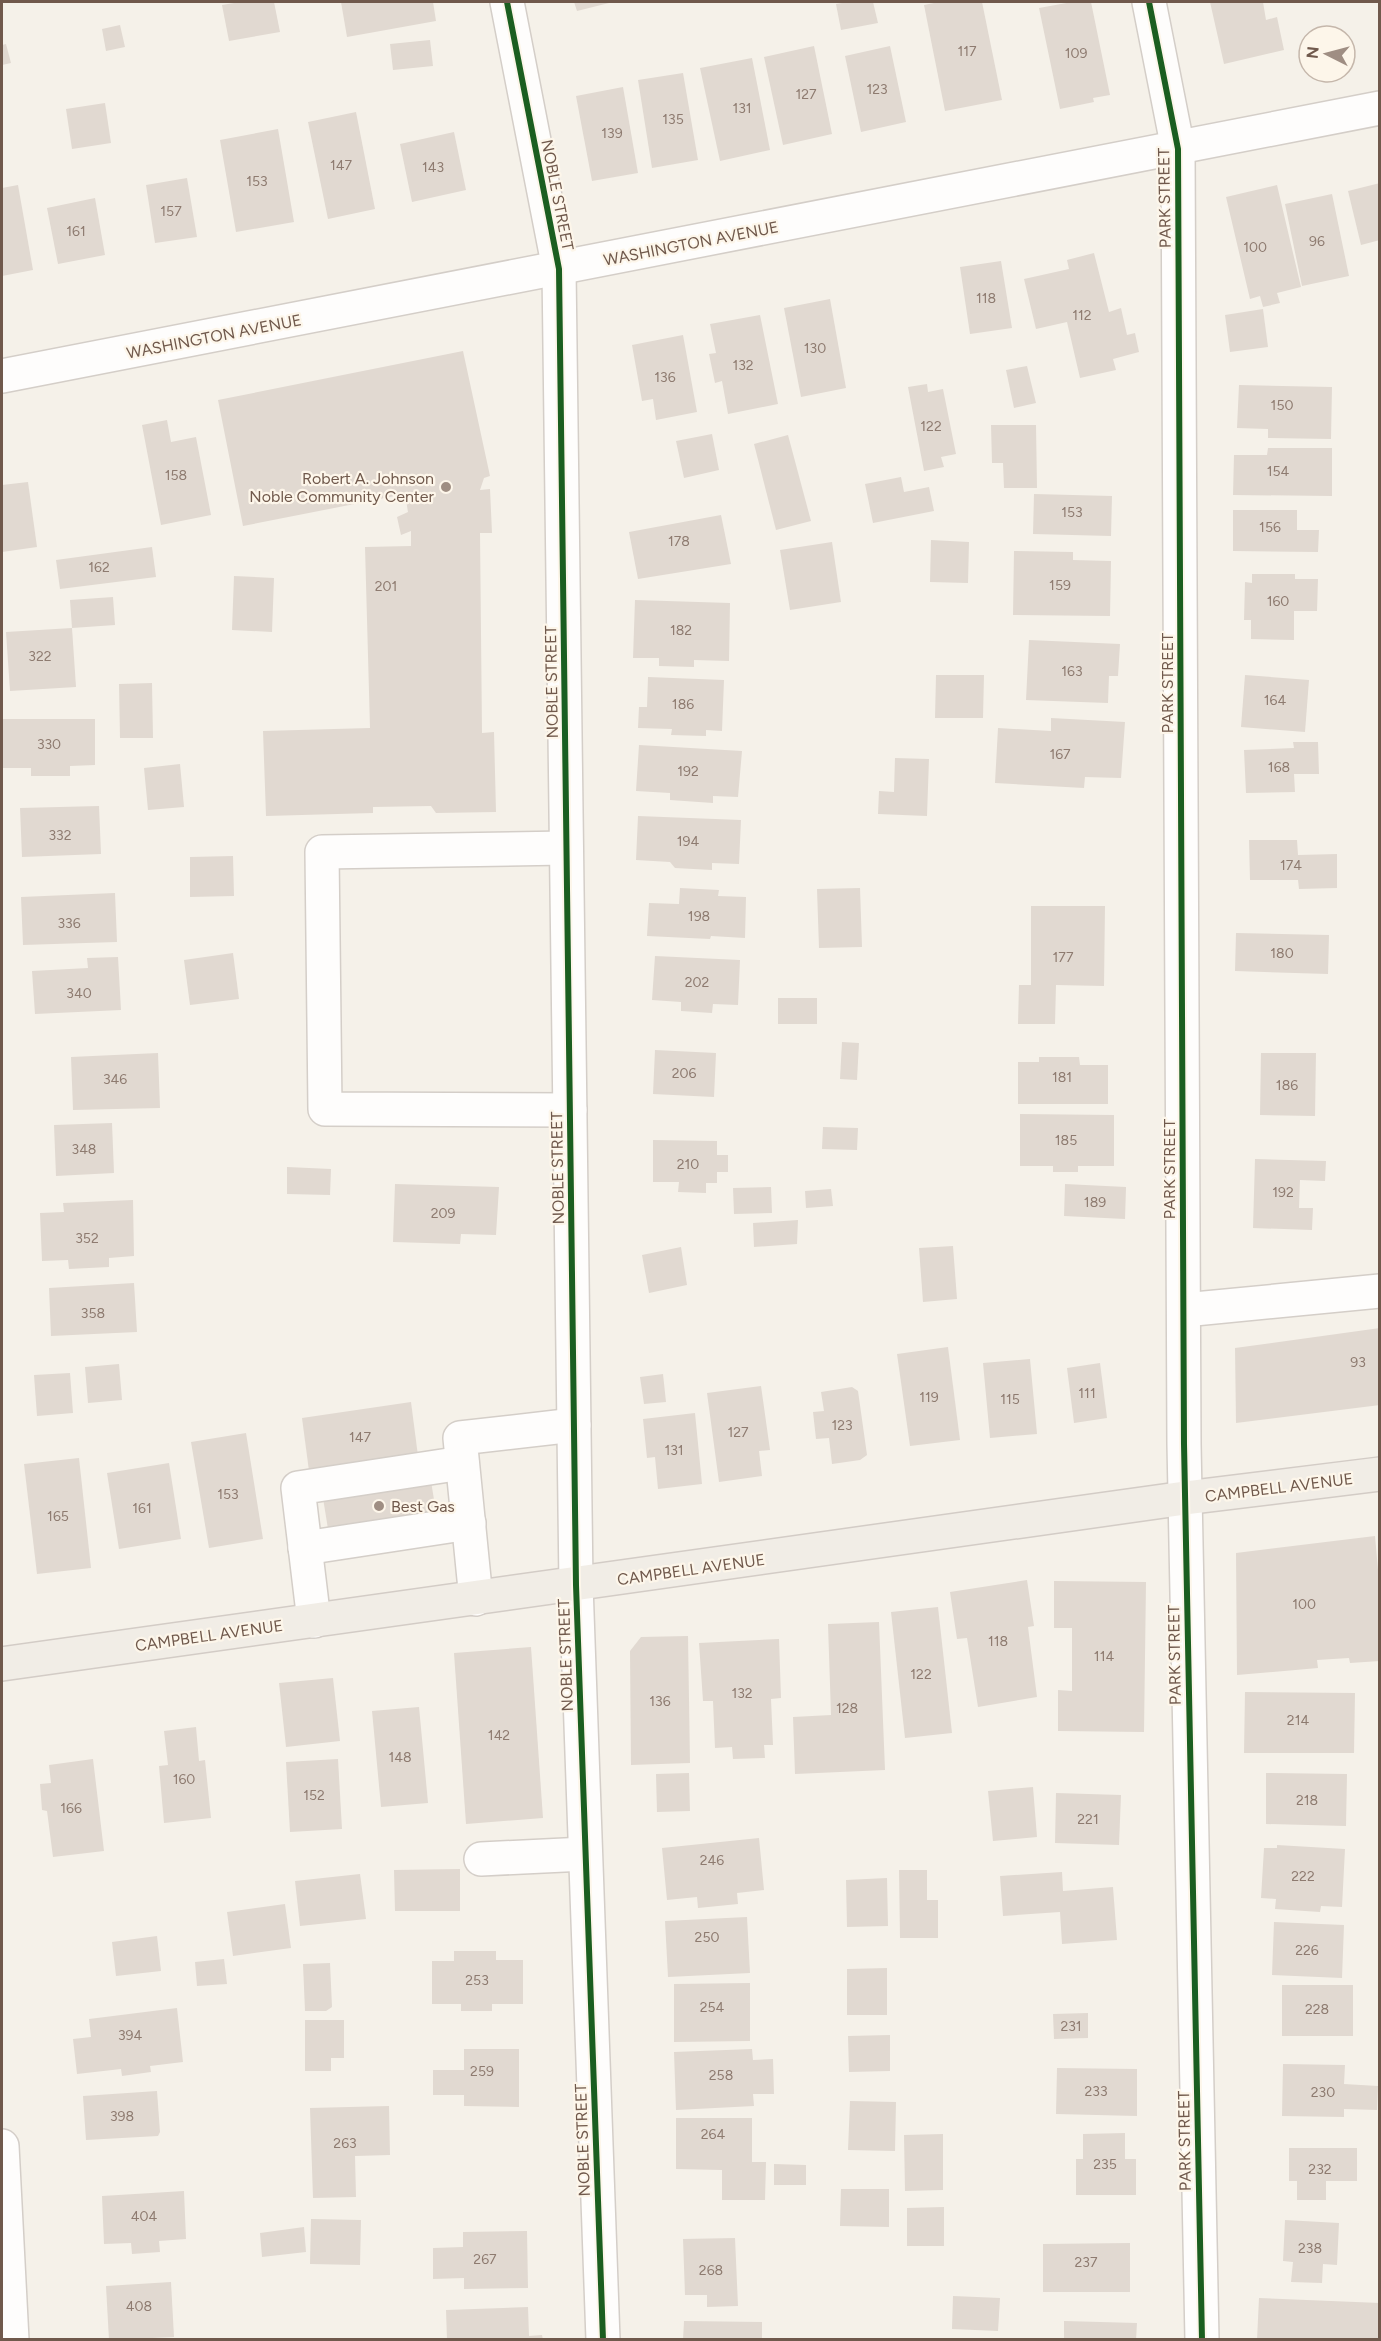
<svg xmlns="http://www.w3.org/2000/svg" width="1381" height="2341" font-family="Figtree,sans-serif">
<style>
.building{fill:#e1d9d1}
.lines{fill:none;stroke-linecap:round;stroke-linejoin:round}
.minor-casing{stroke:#d4cec8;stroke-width:36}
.major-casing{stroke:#d3ccc6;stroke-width:36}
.minor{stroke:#fefdfc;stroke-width:33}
.major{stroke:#f1ede6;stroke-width:33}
.cycleway-casing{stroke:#fdf6ea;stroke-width:10}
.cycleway{stroke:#1b5e20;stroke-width:6}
.poi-dot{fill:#9f8e83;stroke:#fdf6ea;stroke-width:2}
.labels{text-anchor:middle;stroke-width:4.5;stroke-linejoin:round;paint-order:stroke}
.number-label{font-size:14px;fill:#8e7b70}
.street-label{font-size:16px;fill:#70594c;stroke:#fdf6ea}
.poi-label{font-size:16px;fill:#70594c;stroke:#fdf6ea;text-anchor:end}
</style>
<rect width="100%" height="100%" fill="#f5f1e9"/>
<!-- building -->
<g class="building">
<polygon points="240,2 274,2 280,32 229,41 222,5"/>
<polygon points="341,2 433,2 436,21 347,37"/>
<polygon points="574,2 613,2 577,11"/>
<polygon points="848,2 873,2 878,23 841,30 836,4"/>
<polygon points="939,2 982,2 1002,100 945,111 924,5"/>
<polygon points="1072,2 1091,2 1110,95 1093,98 1094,102 1060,109 1039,8"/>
<polygon points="1210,2 1263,2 1266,20 1277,17 1284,50 1224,64"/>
<polygon points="120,25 125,47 106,51 102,29"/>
<polygon points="430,40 433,66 393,70 390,44"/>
<polygon points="6,44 11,63 2,65 2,45"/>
<polygon points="814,46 832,134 783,145 764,57"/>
<polygon points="890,46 906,122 861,132 845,56"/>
<polygon points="752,58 770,150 720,161 700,68"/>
<polygon points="683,73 698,160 652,168 638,80"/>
<polygon points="623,87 638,173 592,181 576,96"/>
<polygon points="105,103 111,143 72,149 66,109"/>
<polygon points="356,112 375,209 328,219 308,122"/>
<polygon points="278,129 294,222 236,232 220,140"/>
<polygon points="454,132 466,190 412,202 400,144"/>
<polygon points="187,178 197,237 155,243 146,185"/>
<polygon points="1380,183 1380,240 1361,245 1348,191"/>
<polygon points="18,185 33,270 2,276 2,188"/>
<polygon points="1277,185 1301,287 1277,293 1280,303 1263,307 1260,296 1250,299 1226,197"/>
<polygon points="1332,194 1349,276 1302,286 1285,204"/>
<polygon points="95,198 105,255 58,264 47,208"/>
<polygon points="1094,253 1109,312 1121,308 1127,335 1135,333 1139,352 1113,359 1116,370 1080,378 1067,322 1036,329 1024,279 1069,269 1067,260"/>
<polygon points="1001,261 1012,328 970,334 960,267"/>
<polygon points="830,299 846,388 801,397 784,308"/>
<polygon points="1263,309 1268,347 1230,352 1225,315"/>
<polygon points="760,315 778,404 728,414 722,381 715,383 709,354 716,353 710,324"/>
<polygon points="683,335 697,412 656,420 653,399 642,401 632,345"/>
<polygon points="463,351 490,476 484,478 480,490 490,489 492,533 480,533 482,733 494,732 496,812 436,813 431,806 373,807 373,813 266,816 263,731 370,728 365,547 411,546 411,531 401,535 397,517 408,512 405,494 243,526 218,400"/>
<polygon points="1027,366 1036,403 1014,408 1006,370"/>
<polygon points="927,384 928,392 943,389 956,454 941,457 944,467 924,471 908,387"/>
<polygon points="1239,385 1332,387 1331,439 1268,438 1268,429 1237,428"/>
<polygon points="167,420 171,442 196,437 211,515 161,525 142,425"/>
<polygon points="991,425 1036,425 1037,488 1004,488 1003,463 992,463"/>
<polygon points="712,434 719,470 684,478 676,441"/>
<polygon points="788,435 811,521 776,530 754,444"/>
<polygon points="1268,448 1332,448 1332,496 1233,495 1234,455 1267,455"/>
<polygon points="901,477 904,492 929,487 934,511 873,523 865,484"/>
<polygon points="28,482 37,547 2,552 2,485"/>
<polygon points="1034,494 1112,496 1111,536 1033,534"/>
<polygon points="1233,510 1297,510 1297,530 1319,530 1318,552 1233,551"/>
<polygon points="721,515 731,564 638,579 629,532"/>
<polygon points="931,540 969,542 968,583 930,582"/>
<polygon points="832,542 841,602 790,610 780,550"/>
<polygon points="152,547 156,577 60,589 56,560"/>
<polygon points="1014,551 1073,552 1073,560 1111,561 1110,616 1013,615"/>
<polygon points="1252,574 1295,574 1295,579 1318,579 1317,611 1294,611 1294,640 1251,639 1251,620 1244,620 1245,582 1252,583"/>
<polygon points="234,576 274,578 272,632 232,630"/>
<polygon points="113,597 115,625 72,628 70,600"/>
<polygon points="635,600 730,603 729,661 694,660 694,667 659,666 659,658 633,658"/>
<polygon points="72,628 76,687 10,691 6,632"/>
<polygon points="1029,640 1120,644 1118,676 1109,676 1108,703 1026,700"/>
<polygon points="936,675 984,675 983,718 935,718"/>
<polygon points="1245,675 1309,680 1305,732 1241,727"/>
<polygon points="648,677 724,680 722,731 706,730 706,736 671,735 672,729 638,728 639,707 647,707"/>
<polygon points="152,683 153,738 120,738 119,684"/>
<polygon points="1051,718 1125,722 1121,778 1085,777 1084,788 995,783 998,728 1051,731"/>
<polygon points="3,719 95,719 95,765 70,766 70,776 31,776 31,768 3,768"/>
<polygon points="1293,742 1318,742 1319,774 1294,774 1295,792 1246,793 1244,750 1294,748"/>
<polygon points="639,745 742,751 738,797 713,796 713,803 670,800 670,793 636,791"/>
<polygon points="895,758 929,759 927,816 878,814 879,791 894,792"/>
<polygon points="180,764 184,807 148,810 144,768"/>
<polygon points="99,806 101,854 22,857 20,808"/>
<polygon points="638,816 741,820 739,864 712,863 712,870 675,868 670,862 636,860"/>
<polygon points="1249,840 1297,840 1298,855 1337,854 1337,888 1299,889 1298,880 1250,880"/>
<polygon points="233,856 234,896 190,897 190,857"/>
<polygon points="680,888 719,890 718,896 746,897 745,938 711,936 710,939 647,936 649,903 679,904"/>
<polygon points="860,888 862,947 819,948 817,889"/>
<polygon points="115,893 117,942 23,945 21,897"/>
<polygon points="1031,906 1105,906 1104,986 1056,985 1055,1024 1018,1024 1019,985 1031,985"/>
<polygon points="1236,933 1329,935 1328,974 1235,971"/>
<polygon points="233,953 239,999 190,1005 184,960"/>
<polygon points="655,956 740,960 738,1005 713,1004 712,1013 681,1011 681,1002 652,1000"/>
<polygon points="118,957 121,1010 35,1014 32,971 88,968 87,958"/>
<rect x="778" y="998" width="39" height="26"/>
<polygon points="842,1042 859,1043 857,1080 840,1079"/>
<polygon points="655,1050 716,1053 714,1097 653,1094"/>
<polygon points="158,1053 160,1108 73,1110 71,1057"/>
<polygon points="1261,1053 1316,1053 1315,1116 1260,1115"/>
<polygon points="1039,1057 1079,1057 1080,1065 1108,1065 1108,1104 1018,1104 1018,1062 1039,1062"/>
<polygon points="1020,1114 1114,1115 1114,1166 1078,1166 1078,1172 1053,1172 1053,1166 1020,1166"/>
<polygon points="112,1123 114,1173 56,1176 54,1125"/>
<polygon points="823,1127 858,1128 857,1150 822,1149"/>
<polygon points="653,1140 717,1141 717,1155 728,1155 728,1172 717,1172 717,1183 706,1183 706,1193 678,1192 679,1182 653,1182"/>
<polygon points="1255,1159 1326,1161 1325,1181 1300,1180 1299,1208 1313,1208 1312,1230 1253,1228"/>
<polygon points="287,1167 331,1169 330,1195 287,1194"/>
<polygon points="395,1184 499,1187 496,1235 461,1234 460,1244 393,1242"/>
<polygon points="1065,1184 1126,1187 1125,1219 1064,1216"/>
<polygon points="771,1187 772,1213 734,1214 733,1188"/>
<polygon points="831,1189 833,1206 806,1208 805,1191"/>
<polygon points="133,1200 134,1256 109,1258 109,1267 69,1269 68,1260 42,1261 40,1213 64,1212 63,1203"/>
<polygon points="798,1220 797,1244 754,1247 753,1223"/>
<polygon points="953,1246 957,1299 923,1302 919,1248"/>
<polygon points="681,1247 687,1285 649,1293 642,1255"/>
<polygon points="134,1283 137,1332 51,1336 49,1288"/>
<polygon points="1380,1328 1380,1405 1236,1423 1235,1348"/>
<polygon points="948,1347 960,1440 910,1446 897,1354"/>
<polygon points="1030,1359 1037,1434 990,1438 983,1363"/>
<polygon points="1100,1363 1107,1418 1074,1423 1067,1368"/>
<polygon points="119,1364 122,1400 88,1403 85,1367"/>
<polygon points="70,1373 73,1413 37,1416 34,1375"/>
<polygon points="663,1374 666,1402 644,1404 640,1377"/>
<polygon points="761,1386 770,1450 759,1451 762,1476 719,1482 707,1393"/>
<polygon points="852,1387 858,1391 867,1455 860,1460 832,1464 829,1438 816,1439 813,1412 824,1411 821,1392"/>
<polygon points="411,1402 418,1456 309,1471 302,1418"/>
<polygon points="695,1413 702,1484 658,1489 655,1457 647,1458 643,1419"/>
<polygon points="246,1433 263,1539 209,1548 191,1442"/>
<polygon points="79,1458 91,1568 37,1574 24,1464"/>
<polygon points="169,1463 181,1539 119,1549 107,1473"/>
<polygon points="430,1475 437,1518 329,1535 322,1492"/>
<polygon points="1375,1536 1380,1592 1380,1661 1350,1663 1349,1658 1317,1660 1318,1668 1237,1675 1236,1553"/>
<polygon points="1027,1580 1034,1626 1028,1627 1037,1697 978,1707 967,1638 957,1639 950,1592"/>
<polygon points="1054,1581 1146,1582 1144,1732 1058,1731 1058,1690 1072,1691 1072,1628 1054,1628"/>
<polygon points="938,1607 952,1733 905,1738 891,1612"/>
<polygon points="879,1622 885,1770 795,1774 793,1717 831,1715 828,1624"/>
<polygon points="688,1636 690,1763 631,1765 630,1651 641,1637"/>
<polygon points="779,1639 781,1698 771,1699 773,1745 764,1745 765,1758 733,1759 732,1747 715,1748 713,1701 703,1701 699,1643"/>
<polygon points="531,1647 543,1818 466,1824 454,1653"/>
<polygon points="333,1678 340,1741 286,1747 279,1683"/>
<polygon points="1245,1692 1355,1693 1354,1753 1244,1753"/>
<polygon points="419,1707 428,1803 381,1807 372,1711"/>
<polygon points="196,1727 199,1761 205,1760 211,1818 164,1823 159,1766 168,1765 164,1731"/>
<polygon points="93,1759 104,1851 53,1857 47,1811 42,1810 40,1784 51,1783 49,1765"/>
<polygon points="338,1759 342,1829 290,1832 286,1762"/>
<polygon points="689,1773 690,1811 657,1812 656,1774"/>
<polygon points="1266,1773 1347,1774 1346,1826 1266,1824"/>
<polygon points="1033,1787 1037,1837 993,1841 988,1791"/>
<polygon points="1056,1793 1121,1795 1119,1845 1055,1843"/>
<polygon points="759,1838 764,1890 737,1893 738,1904 698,1908 697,1897 667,1900 662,1848"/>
<polygon points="1277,1845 1345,1849 1342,1907 1321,1906 1320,1912 1275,1909 1276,1899 1261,1898 1264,1848 1277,1848"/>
<polygon points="460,1869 460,1911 395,1911 394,1870"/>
<polygon points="899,1870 927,1870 927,1900 938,1900 938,1938 900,1938"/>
<polygon points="1062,1872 1063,1891 1113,1887 1117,1940 1062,1944 1060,1912 1003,1916 1000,1876"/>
<polygon points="360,1874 366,1919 300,1926 295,1881"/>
<polygon points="887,1878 888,1926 847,1927 846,1880"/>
<polygon points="285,1904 291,1948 233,1956 227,1912"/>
<polygon points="747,1917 750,1973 668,1977 665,1921"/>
<polygon points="1274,1922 1344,1925 1342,1978 1272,1975"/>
<polygon points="157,1936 161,1971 116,1976 112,1942"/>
<polygon points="454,1951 496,1951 496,1960 523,1960 523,2004 492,2004 492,2011 461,2011 461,2004 432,2004 432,1961 454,1961"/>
<polygon points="224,1959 227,1984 197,1986 195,1962"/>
<polygon points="330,1963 332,2007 326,2011 305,2011 303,1964"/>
<polygon points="887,1968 887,2015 847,2015 847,1969"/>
<polygon points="750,1983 750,2041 674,2042 674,1984"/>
<rect x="1282" y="1985" width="71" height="51"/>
<polygon points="177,2008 183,2062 150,2066 151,2072 122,2076 121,2069 77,2074 73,2039 91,2037 89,2019"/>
<polygon points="1088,2013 1088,2038 1054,2039 1053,2014"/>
<polygon points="305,2020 344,2020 344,2058 331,2058 331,2071 305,2071"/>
<polygon points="890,2035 890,2071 849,2072 848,2036"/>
<polygon points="464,2049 519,2049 519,2107 464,2106 464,2095 433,2095 433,2070 464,2070"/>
<polygon points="752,2049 753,2060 773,2059 774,2094 753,2094 754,2106 676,2110 674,2052"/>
<polygon points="1283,2064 1345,2065 1344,2084 1378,2086 1377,2110 1344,2109 1344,2117 1282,2116"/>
<polygon points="1057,2068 1137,2069 1137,2116 1056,2114"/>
<polygon points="157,2091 160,2132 158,2136 86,2140 83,2096"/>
<polygon points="850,2101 896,2102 895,2151 848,2150"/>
<polygon points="389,2106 390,2155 355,2156 356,2197 313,2198 310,2108"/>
<polygon points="676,2118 752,2118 752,2162 766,2162 765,2200 722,2200 722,2170 676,2169"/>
<polygon points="1125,2133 1125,2159 1136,2159 1136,2195 1076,2195 1076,2159 1083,2159 1083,2134"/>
<polygon points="943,2134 943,2190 905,2191 904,2135"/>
<polygon points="1289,2148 1357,2148 1357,2181 1326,2181 1326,2200 1297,2200 1297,2181 1289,2181"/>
<polygon points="774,2164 806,2165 806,2185 774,2185"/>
<polygon points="841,2189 889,2189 889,2227 840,2226"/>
<polygon points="184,2191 186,2239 159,2241 160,2252 132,2254 131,2243 104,2244 102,2196"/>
<polygon points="944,2207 944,2246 907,2246 907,2208"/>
<polygon points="311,2219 361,2220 360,2265 310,2264"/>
<polygon points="1285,2220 1339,2223 1337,2265 1323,2264 1322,2283 1291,2282 1293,2262 1283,2261"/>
<polygon points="304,2227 306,2252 262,2257 260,2233"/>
<polygon points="527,2231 528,2288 464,2289 464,2278 433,2279 433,2248 463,2247 463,2232"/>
<polygon points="735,2238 738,2306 707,2307 707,2295 685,2295 683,2239"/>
<polygon points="1130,2243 1130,2292 1043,2292 1043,2244"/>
<polygon points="171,2282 174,2337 109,2340 106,2286"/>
<polygon points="953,2296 1000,2298 998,2331 952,2329"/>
<polygon points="1259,2298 1380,2303 1380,2340 1257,2340"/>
<polygon points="528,2307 529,2336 542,2335 543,2340 447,2340 446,2310"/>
<polygon points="684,2321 762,2322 762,2340 683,2340"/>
<polygon points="1064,2321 1137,2323 1136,2340 1064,2340"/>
</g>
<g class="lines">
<!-- minor casing -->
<g class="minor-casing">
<g id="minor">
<polyline points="507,2 559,269 576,1585 603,2340"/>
<polyline points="1149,2 1178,149 1184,1444 1202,2340"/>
<polyline points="2,376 1380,108"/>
<polyline points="566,848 322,852 325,1109 570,1110"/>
<polyline points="1184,1310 1380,1291"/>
<polyline points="305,1548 469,1523"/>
<polyline points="476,1599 460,1438 574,1425"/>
<polyline points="314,1621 298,1488 462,1463"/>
<polyline points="481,1859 585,1854"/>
<polyline points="2,2146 12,2340"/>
</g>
</g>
<!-- major casing -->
<g class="major-casing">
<polyline id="major" points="2,1664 1185,1498 1380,1474"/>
</g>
<!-- minor -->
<use href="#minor" class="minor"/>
<!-- major -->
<use href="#major" class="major"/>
<!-- cycleway casing -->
<g class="cycleway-casing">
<g id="cycleway">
<polyline points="507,2 559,269 576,1585 603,2340"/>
<polyline points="1149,2 1178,149 1184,1444 1202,2340"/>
</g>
</g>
<!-- cycleway -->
<use href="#cycleway" class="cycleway"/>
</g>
<!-- markers -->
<g class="poi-dot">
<circle cx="446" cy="487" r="6"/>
<circle cx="379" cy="1506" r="6"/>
</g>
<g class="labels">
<!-- number labels -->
<g class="number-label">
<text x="967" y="56">117</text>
<text x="1076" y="58">109</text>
<text x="877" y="94">123</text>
<text x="806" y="99">127</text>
<text x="742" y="113">131</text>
<text x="673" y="124">135</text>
<text x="612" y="138">139</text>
<text x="341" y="170">147</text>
<text x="433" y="172">143</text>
<text x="257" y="186">153</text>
<text x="171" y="216">157</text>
<text x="76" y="236">161</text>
<text x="1317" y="246">96</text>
<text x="1255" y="252">100</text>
<text x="986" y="303">118</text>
<text x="1082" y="320">112</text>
<text x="815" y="353">130</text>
<text x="743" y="370">132</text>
<text x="665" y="382">136</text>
<text x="1282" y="410">150</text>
<text x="931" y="431">122</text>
<text x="1278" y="476">154</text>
<text x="176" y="480">158</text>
<text x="1072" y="517">153</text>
<text x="1270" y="532">156</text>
<text x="679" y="546">178</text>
<text x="99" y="572">162</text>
<text x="1060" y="590">159</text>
<text x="386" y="591">201</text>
<text x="1278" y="606">160</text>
<text x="681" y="635">182</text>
<text x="40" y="661">322</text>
<text x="1072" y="676">163</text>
<text x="1275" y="705">164</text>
<text x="683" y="709">186</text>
<text x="49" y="749">330</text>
<text x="1060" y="759">167</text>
<text x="1279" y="772">168</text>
<text x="688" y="776">192</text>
<text x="60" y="840">332</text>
<text x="688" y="846">194</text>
<text x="1291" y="870">174</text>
<text x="699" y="921">198</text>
<text x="69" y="928">336</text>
<text x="1282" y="958">180</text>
<text x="1063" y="962">177</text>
<text x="697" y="987">202</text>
<text x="79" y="998">340</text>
<text x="684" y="1078">206</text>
<text x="1062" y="1082">181</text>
<text x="115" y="1084">346</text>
<text x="1287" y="1090">186</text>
<text x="1066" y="1145">185</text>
<text x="84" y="1154">348</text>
<text x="688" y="1169">210</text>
<text x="1283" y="1197">192</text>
<text x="1095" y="1207">189</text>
<text x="443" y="1218">209</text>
<text x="87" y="1243">352</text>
<text x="93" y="1318">358</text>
<text x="1358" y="1367">93</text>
<text x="1087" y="1398">111</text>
<text x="929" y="1402">119</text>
<text x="1010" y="1404">115</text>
<text x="842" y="1430">123</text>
<text x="738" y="1437">127</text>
<text x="360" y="1442">147</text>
<text x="674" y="1455">131</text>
<text x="228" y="1499">153</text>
<text x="142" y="1513">161</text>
<text x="58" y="1521">165</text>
<text x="1304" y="1609">100</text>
<text x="998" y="1646">118</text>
<text x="1104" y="1661">114</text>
<text x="921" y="1679">122</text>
<text x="742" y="1698">132</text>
<text x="660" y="1706">136</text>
<text x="847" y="1713">128</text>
<text x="1298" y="1725">214</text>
<text x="499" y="1740">142</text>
<text x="400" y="1762">148</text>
<text x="184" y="1784">160</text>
<text x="314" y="1800">152</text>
<text x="1307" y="1805">218</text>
<text x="71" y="1813">166</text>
<text x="1088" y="1824">221</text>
<text x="712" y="1865">246</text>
<text x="1303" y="1881">222</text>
<text x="707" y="1942">250</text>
<text x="1307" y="1955">226</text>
<text x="477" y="1985">253</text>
<text x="712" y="2012">254</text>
<text x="1317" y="2014">228</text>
<text x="1071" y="2031">231</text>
<text x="130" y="2040">394</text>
<text x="482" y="2076">259</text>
<text x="721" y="2080">258</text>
<text x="1096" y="2096">233</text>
<text x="1323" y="2097">230</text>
<text x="122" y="2121">398</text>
<text x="713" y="2139">264</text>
<text x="345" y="2148">263</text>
<text x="1105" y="2169">235</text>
<text x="1320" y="2174">232</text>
<text x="144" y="2221">404</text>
<text x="1310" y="2253">238</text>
<text x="485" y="2264">267</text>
<text x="1086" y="2267">237</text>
<text x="711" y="2275">268</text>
<text x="139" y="2311">408</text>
</g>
<!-- street labels -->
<g class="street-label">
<text transform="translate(558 195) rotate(79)" y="6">NOBLE STREET</text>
<text transform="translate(1164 198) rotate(-91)" y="6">PARK STREET</text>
<text transform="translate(691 243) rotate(-11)" y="6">WASHINGTON AVENUE</text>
<text transform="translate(214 336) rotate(-11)" y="6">WASHINGTON AVENUE</text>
<text transform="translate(551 682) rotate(-91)" y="6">NOBLE STREET</text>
<text transform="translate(1167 683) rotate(-90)" y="6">PARK STREET</text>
<text transform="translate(557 1168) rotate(-91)" y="6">NOBLE STREET</text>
<text transform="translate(1169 1169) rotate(-90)" y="6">PARK STREET</text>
<text transform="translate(1279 1487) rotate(-7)" y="6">CAMPBELL AVENUE</text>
<text transform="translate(691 1569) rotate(-8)" y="6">CAMPBELL AVENUE</text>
<text transform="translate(209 1635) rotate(-8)" y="6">CAMPBELL AVENUE</text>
<text transform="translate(565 1655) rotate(-92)" y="6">NOBLE STREET</text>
<text transform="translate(1174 1655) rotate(-91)" y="6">PARK STREET</text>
<text transform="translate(582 2140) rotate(-92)" y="6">NOBLE STREET</text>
<text transform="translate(1184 2141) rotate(-91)" y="6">PARK STREET</text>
</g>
<!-- poi labels -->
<g class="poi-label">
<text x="434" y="484">Robert A. Johnson<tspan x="434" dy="18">Noble Community Center</tspan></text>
<text x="391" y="1512" text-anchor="start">Best Gas</text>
</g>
</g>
<!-- border -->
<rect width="1381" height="2341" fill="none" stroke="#70594c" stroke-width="6"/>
<!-- north arrow -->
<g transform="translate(1327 54) rotate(276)"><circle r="28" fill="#fdf6ea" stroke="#c5b7ab" stroke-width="1.5"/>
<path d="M0-4.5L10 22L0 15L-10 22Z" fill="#9f8e83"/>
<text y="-9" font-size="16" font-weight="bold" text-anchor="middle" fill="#70594c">N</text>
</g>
</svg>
